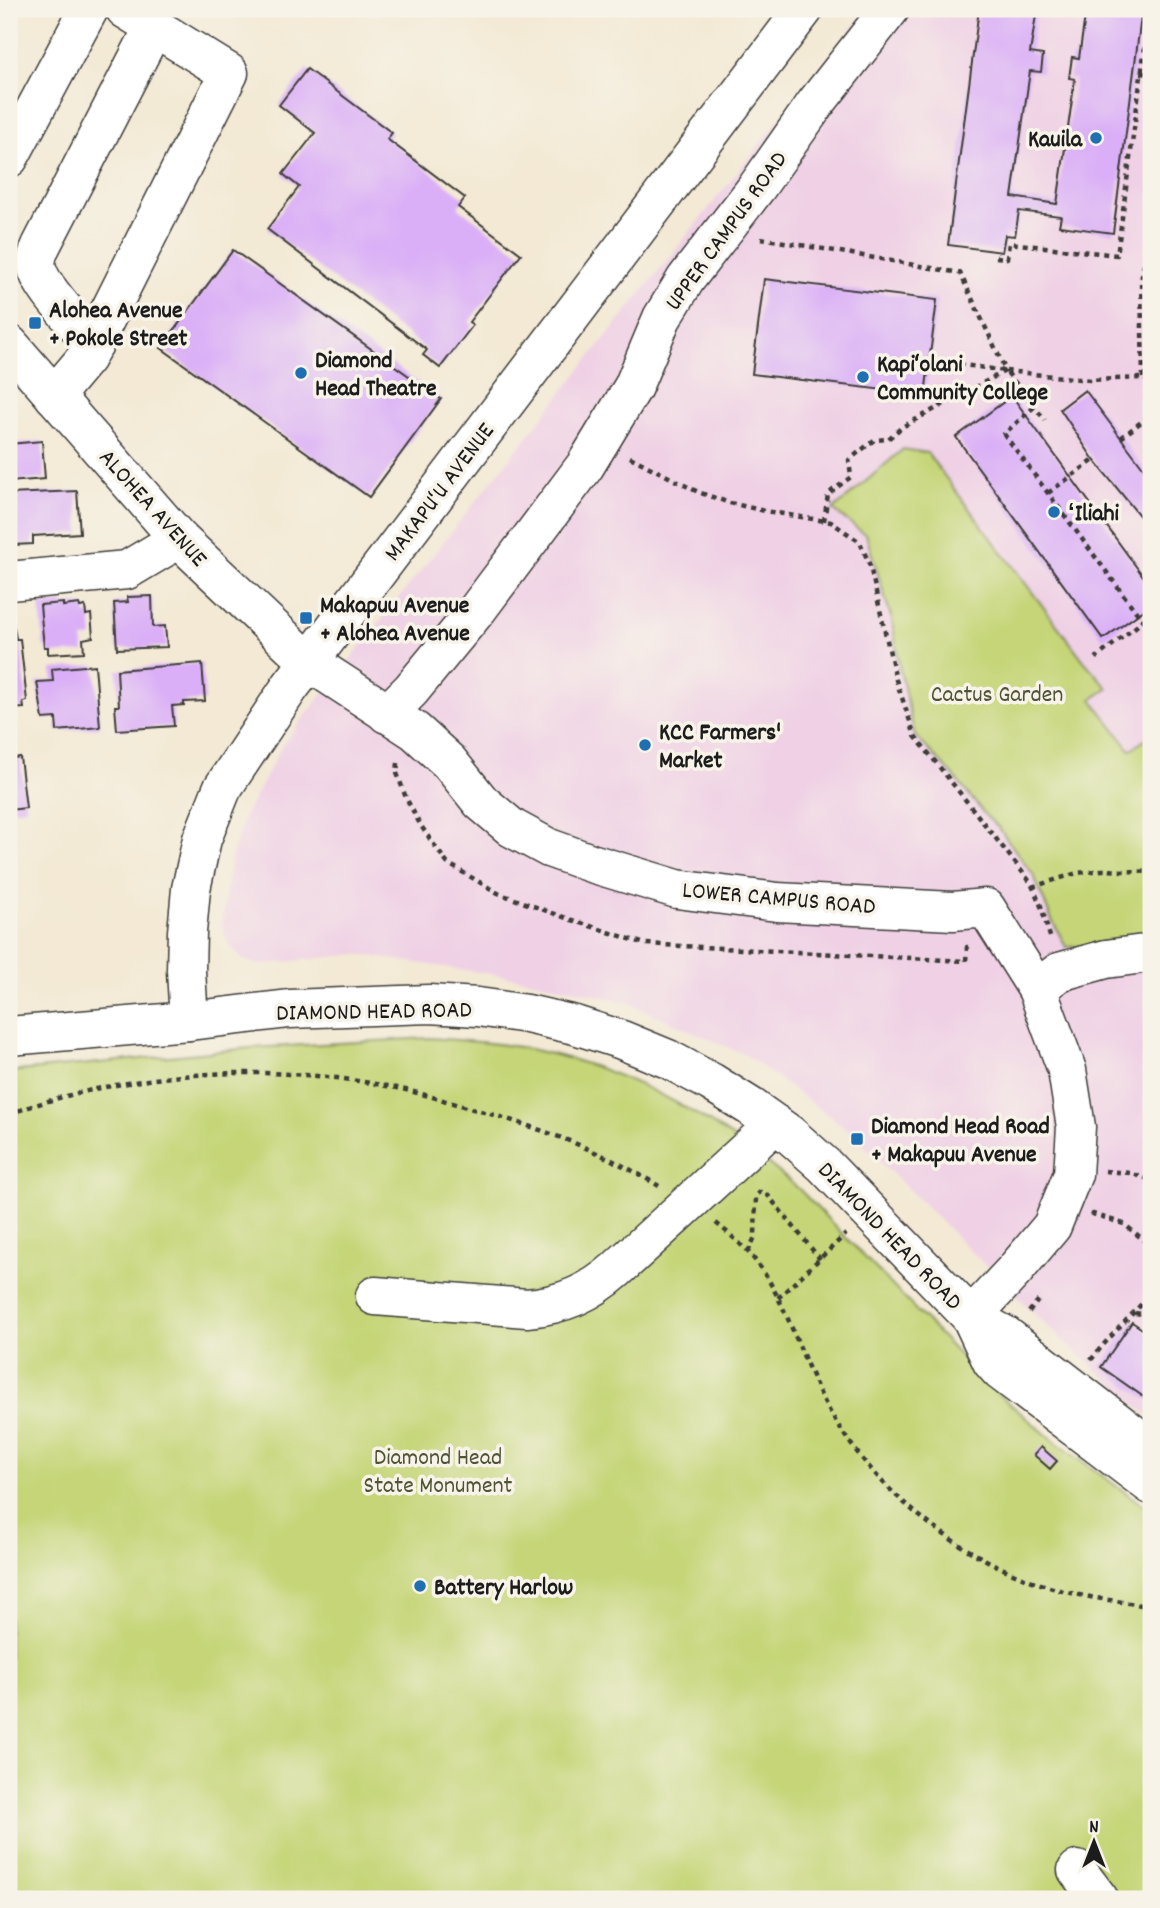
<svg xmlns="http://www.w3.org/2000/svg" width="1160" height="1908" font-family="Dekko,sans-serif">
<style>
.built{fill:#efd0e5}
.green{fill:#c5d577;stroke:#70784a;stroke-width:2}
.building{fill:#daaff7}
.lines{fill:none;stroke-linecap:round;stroke-linejoin:round}
.minor-casing{stroke:#3c3b38;stroke-width:41}
.path{stroke:#3c3b38;stroke-width:4.5;stroke-dasharray:5 5;stroke-linecap:butt}
.minor{stroke:#fff;stroke-width:38}
.poi-dot{fill:#1f6fb2;stroke:#f7f3e8;stroke-width:2.5}
.labels{text-anchor:middle;stroke-width:7;stroke-linejoin:round;paint-order:stroke}
.poi-label{font-size:24px;font-weight:bold;fill:#1c1c1c;stroke:#f7f3e8;text-anchor:start}
.street-label{font-size:24px;fill:#1c1c1c;stroke:#f7f3e8}
.park-label{font-size:24px;fill:#4f5437;stroke:#f7f3e8}
</style>
<rect width="100%" height="100%" fill="#f7f3e8"/>
<filter id="ink" filterUnits="userSpaceOnUse"><feTurbulence type="fractalNoise" baseFrequency=".0143" numOctaves="2"/><feDisplacementMap in="SourceGraphic" scale="14" xChannelSelector="R" yChannelSelector="G"/><feConvolveMatrix kernelMatrix="1 2 1 2 8 2 1 2 1" color-interpolation-filters="sRGB"/></filter>
<filter id="wash" filterUnits="userSpaceOnUse"><feTurbulence type="fractalNoise" baseFrequency=".00686" numOctaves="4" result="noise"/><feDisplacementMap in="SourceGraphic" scale="28" xChannelSelector="R" yChannelSelector="G"/><feGaussianBlur stdDeviation="1.57" result="paint"/><feColorMatrix in="noise" values="0 0 0 0 0 0 0 0 0 0 0 0 0 0 0 0 0 1.4 0 .05"/><feComposite in="paint" operator="in"/></filter>
<g filter="url(#wash)">
<rect width="100%" height="100%" fill="#f3e9d4"/>
<!-- built -->
<polygon class="built" points="867,9 1151,9 1151,1418 1046,1325 846,1128 747,1056 627,1002 525,979 356,954 258,965 242,959 229,945 222,924 230,861 244,817 282,745"/>
<!-- green -->
<g class="green">
<polygon points="903,449 927,453 1085,662 1108,688 1092,699 1130,750 1151,736 1151,934 1086,946 1066,947 1051,918 1034,876 998,827 986,816 952,774 915,736 900,670 892,620 866,535 833,510"/>
<path d="M429 1038C459 1040 489 1042 519 1047 626 1066 719 1119 800 1190L990 1387 1054 1441 1151 1511V1899H9V1072L250 1048Z"/>
</g>
<g id="blocks">
<!-- building -->
<g class="building">
<polygon points="979,9 1037,9 1030,53 1043,55 1041,72 1030,71 1012,197 1057,204 1075,79 1069,78 1072,57 1079,58 1086,9 1142,9 1113,233 1059,226 1061,216 1019,211 1015,236 1005,235 1002,252 948,245"/>
<polygon points="307,69 392,133 387,139 465,198 458,207 521,254 469,322 473,325 440,368 423,355 427,350 267,229 299,187 283,174 315,133 279,105"/>
<polygon points="233,250 441,399 369,497 161,348"/>
<polygon points="764,279 937,300 925,395 752,374"/>
<polygon points="1085,390 1151,478 1151,530 1094,460 1060,409"/>
<polygon points="1012,396 1151,587 1151,605 1103,639 956,437"/>
<polygon points="42,441 45,479 9,482 9,444"/>
<polygon points="77,491 80,533 33,536 33,544 13,545 13,547 9,547 9,494"/>
<polygon points="152,596 153,627 165,626 167,647 117,649 114,603 128,602 127,597"/>
<polygon points="63,603 63,606 79,604 80,607 85,606 86,615 91,614 93,637 83,639 84,652 48,654 48,647 44,647 40,605"/>
<polygon points="14,627 16,639 20,639 27,701 23,702 24,708 9,709 9,628"/>
<polygon points="202,663 205,701 184,702 184,705 172,706 174,726 117,730 115,706 119,706 117,670"/>
<polygon points="95,665 100,727 57,731 56,718 43,719 37,682 53,681 52,669"/>
<polygon points="20,757 26,808 9,810 9,759"/>
<polygon points="1132,1322 1151,1335 1151,1402 1101,1367"/>
<polygon points="1041,1447 1057,1461 1050,1469 1034,1455"/>
</g>
</g>
</g>
<g filter="url(#ink)">
<use href="#blocks" fill-opacity="0" stroke="#3c3b38" stroke-width="2"/>
<g class="lines">
<!-- minor casing -->
<g class="minor-casing">
<g id="minor">
<polyline points="9,158 89,9"/>
<polyline points="9,344 179,539 309,662 415,731 449,762 481,802 512,828 549,848 591,863 677,889 777,902 953,911 986,908 1037,989 1067,1070 1076,1127 1073,1174 1052,1226 1015,1270 971,1317"/>
<path d="M94 344C79 326 41 288 37 268 35 260 38 253 41 246L154 27"/>
<polyline points="54,396 86,358 229,73 125,9"/>
<polyline points="9,581 127,570 179,539"/>
<polyline points="387,714 411,690 477,610 585,466 633,387 662,318 686,279 757,187 816,103 890,9"/>
<polyline points="1037,989 1059,972 1106,959 1151,953"/>
<polyline points="189,1021 186,970 187,932 191,889 202,839 222,789 290,687 804,9"/>
<polyline points="9,1036 189,1021 289,1009 429,1004 478,1007 527,1014 575,1025 622,1040 668,1059 711,1082 751,1107 789,1134 824,1165 971,1317 1005,1335 1151,1448"/>
<path d="M375 1296 527 1308C563 1305 590 1293 616 1270L775 1124"/>
<polyline points="971,1317 992,1362 1000,1371 1151,1485"/>
<polyline points="1077,1870 1099,1899"/>
</g>
</g>
<!-- path -->
<g class="path">
<polyline points="1141,73 1151,74"/>
<polyline points="761,238 960,273 1006,371 1090,380 1143,378 1151,384"/>
<polyline points="996,257 1007,258 1009,243 1117,255 1150,9"/>
<polyline points="929,360 1006,371 1045,420"/>
<polyline points="1143,378 1141,281 1151,225"/>
<polyline points="1034,407 1004,434 1143,621 1096,658"/>
<polyline points="1121,438 1151,414"/>
<polyline points="630,457 698,492 730,503 765,511 831,522 860,542 870,566 896,680 915,736 1031,883 1041,906 1051,940"/>
<polyline points="1048,493 1094,460"/>
<polyline points="824,521 828,494 851,477 849,460 874,440 888,439 902,427 1005,371"/>
<polyline points="398,763 397,773 406,798 421,826 447,863 498,893 566,918 645,944 966,961 967,947 970,947"/>
<polyline points="1032,887 1077,873 1102,870 1151,872"/>
<path d="M9 1114C123 1072 262 1062 381 1085 412 1090 442 1100 473 1109 541 1128 598 1149 659 1186"/>
<polyline points="1105,1171 1130,1173 1148,1179 1151,1165"/>
<polyline points="1092,1216 1093,1214 1124,1224 1151,1246"/>
<path d="M716 1223C727 1232 738 1241 747 1251 779 1284 797 1345 817 1387 863 1485 959 1562 1063 1591 1092 1599 1122 1601 1151 1607"/>
<polyline points="748,1252 755,1237 756,1196 760,1192 766,1193 820,1259"/>
<polyline points="778,1298 846,1234"/>
<polyline points="1029,1312 1041,1297"/>
<polyline points="1135,1313 1142,1314 1151,1319"/>
<path d="M1091 1360C1109 1336 1132 1316 1151 1293"/>
</g>
<!-- minor -->
<use href="#minor" class="minor"/>
</g>
</g>
<!-- markers -->
<g class="poi-dot">
<circle cx="1096" cy="138" r="7"/>
<rect x="28" y="316" width="14" height="14" rx="3.5"/>
<circle cx="301" cy="373" r="7"/>
<circle cx="863" cy="377" r="7"/>
<circle cx="1054" cy="512" r="7"/>
<rect x="299" y="611" width="14" height="14" rx="3.5"/>
<circle cx="645" cy="745" r="7"/>
<rect x="850" y="1132" width="14" height="14" rx="3.5"/>
<circle cx="420" cy="1586" r="7"/>
</g>
<g class="labels">
<!-- poi labels -->
<g class="poi-label">
<text x="1082" y="146" text-anchor="end">Kauila</text>
<text x="49" y="317">Alohea Avenue<tspan x="49" dy="28">+ Pokole Street</tspan></text>
<text x="315" y="367">Diamond<tspan x="315" dy="28">Head Theatre</tspan></text>
<text x="877" y="371">Kapi‘olani<tspan x="877" dy="28">Community College</tspan></text>
<text x="1068" y="520">ʻIliahi</text>
<text x="320" y="612">Makapuu Avenue<tspan x="320" dy="28">+ Alohea Avenue</tspan></text>
<text x="659" y="739">KCC Farmers'<tspan x="659" dy="28">Market</tspan></text>
<text x="871" y="1133">Diamond Head Road<tspan x="871" dy="28">+ Makapuu Avenue</tspan></text>
<text x="434" y="1594">Battery Harlow</text>
</g>
<!-- street labels -->
<g class="street-label">
<text transform="translate(725 230) rotate(-54)" y="8">UPPER CAMPUS ROAD</text>
<text transform="translate(438 491) rotate(-53)" y="8">MAKAPU‘U AVENUE</text>
<text transform="translate(154 507) rotate(48)" y="8">ALOHEA AVENUE</text>
<text transform="translate(779 897) rotate(5)" y="8">LOWER CAMPUS ROAD</text>
<text transform="translate(374 1010) rotate(-1)" y="8">DIAMOND HEAD ROAD</text>
<text transform="translate(891 1235) rotate(46)" y="8">DIAMOND HEAD ROAD</text>
</g>
<!-- park labels -->
<g class="park-label">
<text x="997" y="701">Cactus Garden</text>
<text x="438" y="1464">Diamond Head<tspan x="438" dy="28">State Monument</tspan></text>
</g>
</g>
<!-- margin -->
<rect width="1160" height="1908" fill="none" stroke="#f7f3e8" stroke-width="35"/>
<!-- north arrow -->
<g transform="translate(1094 1842)" stroke="#f7f3e8" stroke-width="5" paint-order="stroke">
<path d="M0-5L12 26L0 18L-12 26Z" fill="#1c1c1c"/>
<text y="-10" font-size="19" font-weight="bold" text-anchor="middle" fill="#1c1c1c">N</text>
</g>
</svg>
